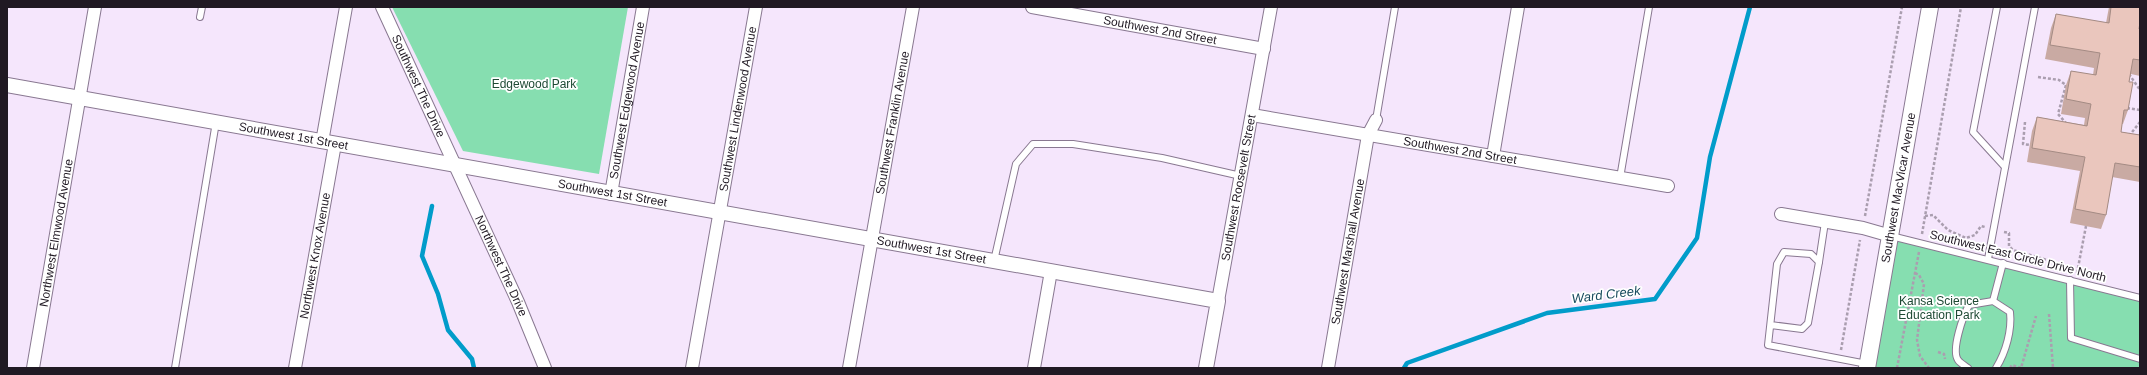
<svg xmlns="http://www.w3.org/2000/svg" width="2147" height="375" font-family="Arial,sans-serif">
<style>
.green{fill:#86deb0}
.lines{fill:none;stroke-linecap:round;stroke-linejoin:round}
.stream{stroke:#019cca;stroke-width:4.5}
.service-casing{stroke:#897891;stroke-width:8}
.minor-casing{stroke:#897891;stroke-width:14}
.tertiary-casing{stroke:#897891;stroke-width:16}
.secondary-casing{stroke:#897891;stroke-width:18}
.path{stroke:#aa9eaf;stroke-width:2.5;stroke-dasharray:3 2;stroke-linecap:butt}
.service{stroke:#fff;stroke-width:6}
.minor{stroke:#fff;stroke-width:12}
.tertiary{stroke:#fff;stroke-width:14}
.secondary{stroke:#fff;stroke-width:16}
.wall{fill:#c9aaa3}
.building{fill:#eac6bd;stroke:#a48b84}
.labels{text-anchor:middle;stroke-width:3.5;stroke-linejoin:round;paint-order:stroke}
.street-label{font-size:12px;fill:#201923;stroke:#fff}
.park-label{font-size:12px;fill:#1e4a34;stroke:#fff}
.water-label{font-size:13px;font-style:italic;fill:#184b5e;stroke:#fff}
</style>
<rect width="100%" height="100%" fill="#f5e6fc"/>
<!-- green -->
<g class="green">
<polygon points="392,7 628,7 599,174 463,151"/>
<polygon points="1891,236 2140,298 2140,368 1868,368"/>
</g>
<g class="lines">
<!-- stream -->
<g class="stream">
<polyline points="432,206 422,256 438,294 448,330 472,359 474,368"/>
<polyline points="1404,368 1407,363 1547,313 1655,299 1697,238 1710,157 1750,7"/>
</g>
<!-- service casing -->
<g class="service-casing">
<g id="service">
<polyline points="1997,7 1973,132 2005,167"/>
<polyline points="200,17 202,7"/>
<polyline points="1376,120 1395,7"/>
<polyline points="1620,178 1649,7"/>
<polyline points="1891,236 2140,298"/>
<polyline points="1988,259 2035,7"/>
<polyline points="994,261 1016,164 1033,144 1073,144 1162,158 1241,176"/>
<polyline points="1819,262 1825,222"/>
<polyline points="2070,280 2071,338 2140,359"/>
<polyline points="1993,301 2003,263"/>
<polyline points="1771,325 1802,329 1808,323 1819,262 1811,254 1784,252 1777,264 1768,345 1867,364"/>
<polyline points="175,368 216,122"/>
<path d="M1968 368C1965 366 1960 363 1958 360 1951 350 1963 316 1969 305L1993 301 2010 312C2012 330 2006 352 1996 368"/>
</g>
</g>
<!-- minor casing -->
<g class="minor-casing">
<g id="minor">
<path id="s1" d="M382 7 518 302 545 368"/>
<path id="s2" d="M1032 7 1264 49"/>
<path id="s3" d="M1252 115 1668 186"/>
<polyline points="322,142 346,7"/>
<polyline points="1493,156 1518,7"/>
<path id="s4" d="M611 194 643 7"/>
<polyline points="1781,214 1863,228 1891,236"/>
<path id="s5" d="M1218 301 1271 7"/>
<path id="s6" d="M33 368 95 7"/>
<path id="s7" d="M295 368 335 144"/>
<path id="s8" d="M692 368 756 7"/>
<path id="s9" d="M849 368 913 7"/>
<polyline points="1034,368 1051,271"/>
<path id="s10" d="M1328 368 1368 135 1376 120"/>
</g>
</g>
<!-- tertiary casing -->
<g class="tertiary-casing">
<g id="tertiary">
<path id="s11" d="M7 85 1218 301 1206 368"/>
</g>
</g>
<!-- secondary casing -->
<g class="secondary-casing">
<g id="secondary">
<path id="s12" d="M1867 368 1930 7"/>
</g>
</g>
<!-- path -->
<g class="path">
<polyline points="2129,74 2140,90"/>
<polyline points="2038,77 2059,80 2066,85 2058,114 2066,123"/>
<polyline points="2127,108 2140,110"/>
<polyline points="2025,122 2023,144 2030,145"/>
<polyline points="2129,136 2140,122"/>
<polyline points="1865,216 1902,7"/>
<polyline points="1925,216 1933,215 1948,230 1966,238 1975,235 1981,226 1985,227"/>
<polyline points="2004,232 2009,233 2009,246 2013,250 2054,262 2061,266"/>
<polyline points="1922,234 1961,7"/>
<polyline points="1915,273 1919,275 1924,284 1917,340 1920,356 1929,368"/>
<polyline points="2077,273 2086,226"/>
<polyline points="2049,314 2053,368"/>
<polyline points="1841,350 1860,240"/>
<polyline points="1938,352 1944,354 1945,359"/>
<polyline points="1897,368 1919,252"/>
<polyline points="2010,368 2012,365 2021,368 2036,316"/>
</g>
<!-- service -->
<use href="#service" class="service"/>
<!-- minor -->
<use href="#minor" class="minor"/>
<!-- tertiary -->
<use href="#tertiary" class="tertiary"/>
<!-- secondary -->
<use href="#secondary" class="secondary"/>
</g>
<!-- wall -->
<polygon class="wall" points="2109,7 2140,7 2139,29 2140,29 2140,76 2131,74 2129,82 2128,110 2123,124 2122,124 2121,132 2140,135 2140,182 2112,177 2106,215 2101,229 2070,223 2080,171 2027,162 2032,131 2037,117 2084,125 2085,118 2061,114 2066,85 2071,71 2093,75 2094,68 2045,59 2051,28 2056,14 2106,23"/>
<!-- building -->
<polygon class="building" points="2111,7 2140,7 2140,22 2139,29 2140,29 2140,60 2133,59 2129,82 2133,82 2128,110 2124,110 2121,132 2140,135 2140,167 2115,163 2106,215 2075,209 2085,157 2032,148 2037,117 2087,126 2091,104 2066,99 2071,71 2096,75 2100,53 2050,45 2056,14 2109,23"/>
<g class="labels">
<!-- street labels -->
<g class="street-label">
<text dy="4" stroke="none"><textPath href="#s2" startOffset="130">Southwest 2nd Street</textPath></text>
<text dy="4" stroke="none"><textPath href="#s1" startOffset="87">Southwest The Drive</textPath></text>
<text dy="4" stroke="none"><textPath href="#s4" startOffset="95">Southwest Edgewood Avenue</textPath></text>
<text dy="4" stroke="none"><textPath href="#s8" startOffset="263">Southwest Lindenwood Avenue</textPath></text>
<text dy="4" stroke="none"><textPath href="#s9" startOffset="249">Southwest Franklin Avenue</textPath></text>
<text dy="4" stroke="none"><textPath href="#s11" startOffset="291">Southwest 1st Street</textPath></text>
<text dy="4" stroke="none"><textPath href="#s3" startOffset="211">Southwest 2nd Street</textPath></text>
<text dy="4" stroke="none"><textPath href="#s5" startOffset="115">Southwest Roosevelt Street</textPath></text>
<text dy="4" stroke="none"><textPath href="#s12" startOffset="183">Southwest MacVicar Avenue</textPath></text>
<text dy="4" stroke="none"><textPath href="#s11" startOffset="615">Southwest 1st Street</textPath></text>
<text dy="4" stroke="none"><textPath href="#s6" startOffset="137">Northwest Elmwood Avenue</textPath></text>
<text dy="4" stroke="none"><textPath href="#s11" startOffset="939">Southwest 1st Street</textPath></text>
<text dy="4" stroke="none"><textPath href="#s10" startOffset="118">Southwest Marshall Avenue</textPath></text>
<text dy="4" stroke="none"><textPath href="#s7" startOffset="114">Northwest Knox Avenue</textPath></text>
<text transform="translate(2018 256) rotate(14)" y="4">Southwest East Circle Drive North</text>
<text dy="4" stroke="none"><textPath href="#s1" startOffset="285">Northwest The Drive</textPath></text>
</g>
<!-- park labels -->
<g class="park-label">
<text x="534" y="88">Edgewood Park</text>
<text x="1939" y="305">Kansa Science<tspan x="1939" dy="14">Education Park</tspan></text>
</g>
<!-- water labels -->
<g class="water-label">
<text transform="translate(1606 294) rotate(-7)" y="5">Ward Creek</text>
</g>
</g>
<!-- border -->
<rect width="2147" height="375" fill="none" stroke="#201923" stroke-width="16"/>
</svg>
